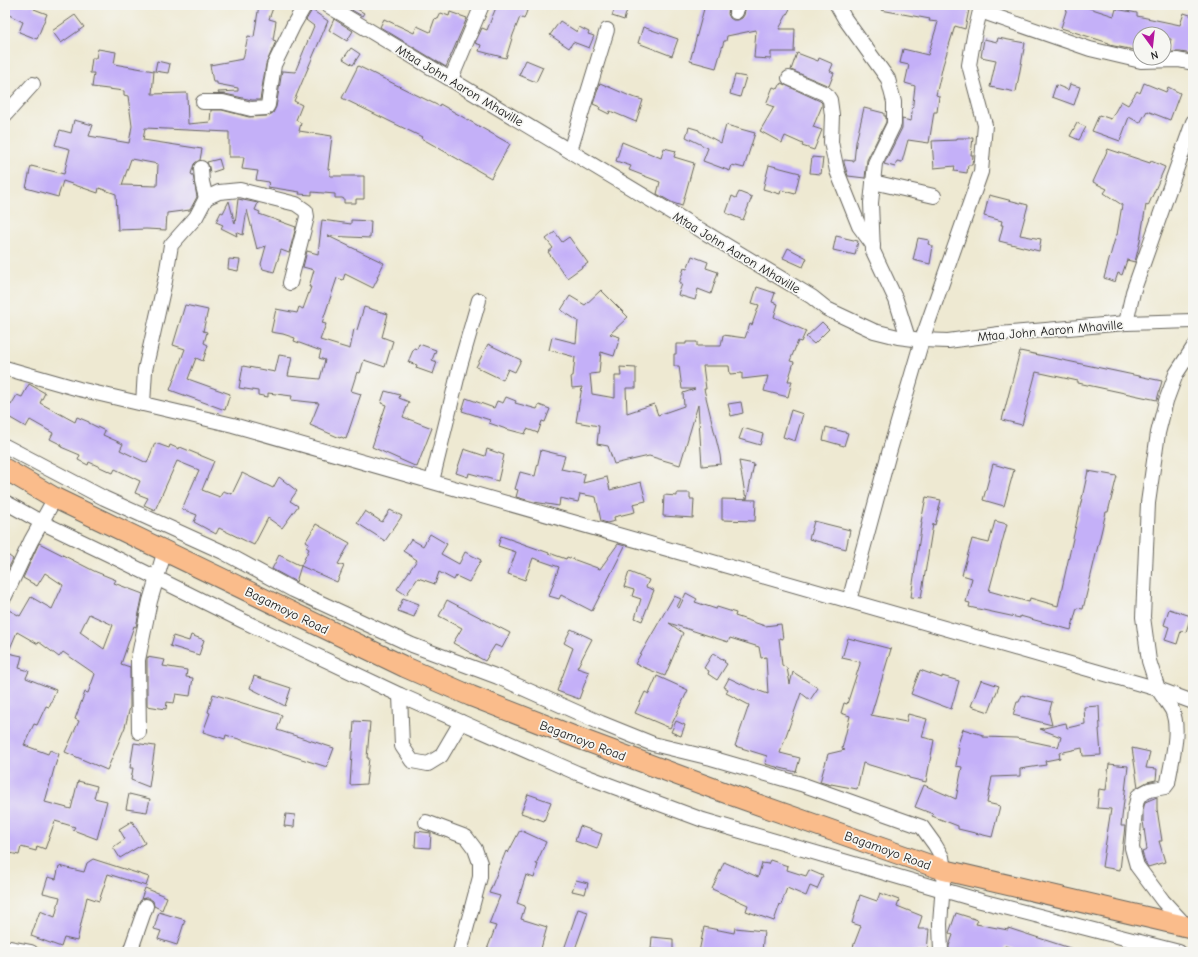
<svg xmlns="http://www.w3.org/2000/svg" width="1198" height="957" font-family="'Comic Neue',sans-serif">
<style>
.building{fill:#c4b0f8;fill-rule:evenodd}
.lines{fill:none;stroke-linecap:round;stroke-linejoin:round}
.minor-casing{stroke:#66645c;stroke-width:16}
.highway-casing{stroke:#66645c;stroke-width:22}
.minor{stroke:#fff;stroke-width:14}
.highway{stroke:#fabc8b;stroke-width:20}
.labels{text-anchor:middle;stroke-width:3.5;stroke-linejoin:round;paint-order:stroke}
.street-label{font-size:13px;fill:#1c1c1c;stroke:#f6f6f2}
</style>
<rect width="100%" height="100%" fill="#f6f6f2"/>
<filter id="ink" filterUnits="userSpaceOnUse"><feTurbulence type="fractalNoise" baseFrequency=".025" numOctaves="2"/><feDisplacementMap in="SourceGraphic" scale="8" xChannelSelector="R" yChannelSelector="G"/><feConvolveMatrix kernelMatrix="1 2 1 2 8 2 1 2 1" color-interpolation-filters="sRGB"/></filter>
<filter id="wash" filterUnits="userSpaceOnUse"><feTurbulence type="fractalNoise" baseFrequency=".012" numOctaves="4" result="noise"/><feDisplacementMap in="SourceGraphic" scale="16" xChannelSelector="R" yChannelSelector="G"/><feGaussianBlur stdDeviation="0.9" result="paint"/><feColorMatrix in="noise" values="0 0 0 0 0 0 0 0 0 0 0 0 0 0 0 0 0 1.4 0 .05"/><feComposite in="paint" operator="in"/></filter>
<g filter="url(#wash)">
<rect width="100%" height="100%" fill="#eee9d2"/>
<g id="blocks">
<!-- building -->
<g class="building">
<polygon points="5,5 35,5 34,9 47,14 37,39 19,32 23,22 5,13"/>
<polygon points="259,5 274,5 269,19 276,21 273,40 276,41 266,64 260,100 252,100 225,94 219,94 218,92 238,91 238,88 217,84 217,82 213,82 210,65 243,59 248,36 254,37"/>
<polygon points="343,5 350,5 364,13 362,16"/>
<polygon points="497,5 529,5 524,19 520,17 513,35 506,58 479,51 481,45 475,43 482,28 487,30"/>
<polygon points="705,5 729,5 728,14 730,18 733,20 738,20 742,18 744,15 746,5 792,5 779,29 795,29 794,52 771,52 771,59 754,58 756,30 727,36 726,41 724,41 716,68 690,61"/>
<polygon points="882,5 970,5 965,29 955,26 943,65 936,95 939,96 937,112 934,112 929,143 908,140 902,162 897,161 895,167 884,164 902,128 902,119 911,121 915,86 905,83 909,65 900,63 903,49 928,55 938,22 929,21 930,19 881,10"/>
<polygon points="1068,5 1080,5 1114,16 1116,9 1137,13 1137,16 1180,25 1184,13 1193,16 1193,54 1180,52 1168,52 1171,39 1164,38 1164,34 1140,34 1140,51 1109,45 1109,43 1061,28"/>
<polygon points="615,7 627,10 624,20 612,16"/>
<path d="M312 10 328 21 294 101 302 105 296 120 301 123 299 131 332 136 328 169 330 170V176H364V199H356V203H344V199L342 198H335V194L312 192V195L299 194 300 192 268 187 269 182 256 180 258 171 242 169 244 157H229V132L145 128 143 140 202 149 200 160 194 164 191 174 193 175 197 197 190 210 167 213 166 230 146 229 118 230 116 194 99 188 98 193 63 181 58 197 26 188 31 166 64 174 70 149 55 145 60 130 71 133 74 120 93 125 89 136 129 143 132 126 128 96 124 95V91L92 87 94 73H90L92 58H96L98 49 116 52 114 64 154 71 152 94 187 93 188 124 210 122 211 110H222L249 117 267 116 273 113 276 107 282 71 295 72 314 26 306 20ZM131 159 158 164 157 186 122 185Z"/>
<polygon points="450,12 467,18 446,67 380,27 384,19 414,33 417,26 430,32 435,18 438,19 441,13 449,16"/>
<polygon points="75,15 84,27 61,43 52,31"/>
<polygon points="334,19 353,31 347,41 329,30"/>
<polygon points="560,21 577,32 579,27 589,32 588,34 594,36 589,48 573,42 569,48 550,35"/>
<polygon points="643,27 678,39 672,56 638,43"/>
<polygon points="998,38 1025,43 1016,92 990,87 996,60 981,57 984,39 997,42"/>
<polygon points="351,48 360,54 353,65 343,59"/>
<polygon points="797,53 818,61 819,58 833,64 830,71 834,73 829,86 791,70"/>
<polygon points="526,60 543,67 536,82 519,75"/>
<polygon points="157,61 170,64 168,73 155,71"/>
<polygon points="358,66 439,106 440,104 510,144 491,178 421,138 422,137 342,98"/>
<polygon points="735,75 746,77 740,97 730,94"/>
<polygon points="600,83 632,97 643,100 636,122 610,111 609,114 599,109 600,107 593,104"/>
<polygon points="781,83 820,101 822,103 822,106 813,127 822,130 814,150 802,146 803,144 785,136 782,143 760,131 774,107 766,104 773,87 778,89"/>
<polygon points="1144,83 1166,92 1168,87 1180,93 1170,120 1147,111 1140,123 1129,117 1120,141 1092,131 1099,115 1111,119 1121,101 1128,105 1137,91 1140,93"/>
<polygon points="1070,84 1080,87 1074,105 1052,97 1056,85 1068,90"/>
<polygon points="864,108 884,113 884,116 886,116 886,122 867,160 865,178 848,176 844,163 844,160 854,161 856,142"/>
<polygon points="1077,123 1086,127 1079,140 1070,136"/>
<polygon points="726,125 755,133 744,168 732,165 730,171 703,161 708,148 686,137 689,127 699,130 699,131 721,143"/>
<polygon points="957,138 973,138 971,155 973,155 972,165 968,165 967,173 954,171 955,166 934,168 932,141 957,140"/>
<polygon points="622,142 661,158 664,148 676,151 674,157 694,163 682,206 673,203 657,194 660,182 629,170 631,166 616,161"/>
<polygon points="1108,149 1150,163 1151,161 1165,167 1148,206 1146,205 1140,241 1135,262 1127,260 1122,275 1118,273 1115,282 1104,278 1116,235 1117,235 1122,205 1104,193 1107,189 1093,182"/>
<polygon points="812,157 823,158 821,174 810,173"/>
<polygon points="219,159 222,169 210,173 209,167 207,162"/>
<polygon points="769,165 800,173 795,194 781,190 780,194 763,189"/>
<polygon points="739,192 752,197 743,220 726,213 732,196 736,198"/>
<polygon points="989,195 1028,205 1020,235 1041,239 1039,251 999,241 1003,225 1001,225 1002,221 984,216"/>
<polygon points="238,199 258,203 255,210 260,212 259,214 296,227 289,253 281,250 274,272 263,269 261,264 266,246 257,249 247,210 243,235 236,232 237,236 221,228 223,225 216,222 221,212 223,213 229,201 235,224"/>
<polygon points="322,220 351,224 351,220 371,221 370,238 328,236 384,263 377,277 378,278 373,288 345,274 343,280 337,278 322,323 326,324 320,340 350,349 354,329 357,330 364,307 388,314 382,337 393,341 385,367 364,360 360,373 357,372 351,391 361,394 346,439 341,437 340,438 310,425 319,403 291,400 292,396 268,393 268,397 258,395 258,391 239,388 243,366 275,372 279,355 292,357 288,376 320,379 325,360 319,358 321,351 294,341 295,338 283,334 271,332 276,309 297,313 299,307 303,309 311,287 309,287 314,270 303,267 307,251 318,254"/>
<polygon points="555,232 562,242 569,237 588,263 567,278 548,252 553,248 546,239"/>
<polygon points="836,236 858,241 855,255 833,250"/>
<polygon points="918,238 929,240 928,244 933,246 930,264 913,260"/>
<polygon points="788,248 807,258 803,267 783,258"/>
<polygon points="692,256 708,262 706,268 718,272 711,294 698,289 695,300 678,295 682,284 679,284 684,268 687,269"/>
<polygon points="229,259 240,260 238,271 228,269"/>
<polygon points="757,287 775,293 772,302 778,304 774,317 806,331 801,342 798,341 790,361 794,362 788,381 792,381 788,397 764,391 768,376 742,379 742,373 730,374 729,366 703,366 706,389 704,389 720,455 721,464 702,466 698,405 680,465 649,456 614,464 608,446 597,444 599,426 576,422 582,387 572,388 571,376 573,376 575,357 549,350 552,337 576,343 578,321 561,310 570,296 585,305 601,290 628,317 610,334 620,337 614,356 601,352 599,373 590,374 592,394 615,398 615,376 621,376 620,367 636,368 636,388 626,388 627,413 654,404 658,415 684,406 683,393 695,389 682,389 679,366 674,366 674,354 676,354 676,344 686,344 686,342 697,342 697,346 721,346 723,335 745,338 750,324 752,325 759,305 752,303"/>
<polygon points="185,305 208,310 203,331 207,332 204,343 208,345 203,361 196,358 188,379 230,394 225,410 170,390 185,349 173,345"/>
<polygon points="822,322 829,329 814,344 806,337"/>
<polygon points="419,344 436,350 432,360 437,362 433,374 416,368 417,365 408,362 414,348 417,349"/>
<polygon points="488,344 521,360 515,372 508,369 503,380 476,367"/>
<polygon points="1020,351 1162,381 1157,400 1078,383 1078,381 1036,372 1022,425 1002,420"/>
<polygon points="29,384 45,393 40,403 75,422 77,417 89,422 89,423 105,431 103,435 123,444 120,450 147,463 155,443 169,448 170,445 179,449 180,447 214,461 202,490 220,497 223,491 232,494 242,473 273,488 279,477 297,491 290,501 298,506 282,528 268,518 254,545 219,528 216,534 194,522 197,515 182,509 199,470 177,461 155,510 144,505 148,498 135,493 140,481 115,469 113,473 89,462 88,465 78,460 80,455 61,447 62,445 50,439 53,433 30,420 26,427 5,415 5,402 11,405 17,395 22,397"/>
<polygon points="385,391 400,395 399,398 409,402 403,417 432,428 417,467 372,447 386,405 381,403"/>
<polygon points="506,397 516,401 515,403 537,409 539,405 550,409 545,422 542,421 538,433 527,429 525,434 506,429 489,423 490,420 462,411 466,398 494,408 497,401 503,403"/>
<polygon points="741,402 743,413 731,416 728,404"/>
<polygon points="791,410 803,414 795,441 783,437"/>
<polygon points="826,427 848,433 844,446 823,440"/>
<polygon points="743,428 763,434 760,445 739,439"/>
<polygon points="464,449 485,456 487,449 504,455 498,481 469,473 468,477 456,473"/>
<polygon points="541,450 565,456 561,469 585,474 583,483 607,477 610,490 641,482 646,501 633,504 635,512 614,517 615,521 607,523 601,521 596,497 580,494 578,502 560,498 559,506 534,502 516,497 518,490 515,489 520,472 535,476"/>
<polygon points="739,461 754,464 747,499 746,499"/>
<polygon points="993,464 1014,470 1004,506 983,500"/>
<polygon points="1088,471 1117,476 1108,512 1106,512 1083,609 1077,608 1071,630 1020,616 1020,618 969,607 970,603 966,602 972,578 962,575 972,539 989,543 995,521 1007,524 989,591 1029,602 1030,598 1058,606"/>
<polygon points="677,493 690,493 690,499 694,499 693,518 663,516 664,495 677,496"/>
<polygon points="926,497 941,500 935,525 933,524 921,598 911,597 922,522 921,522"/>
<polygon points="722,499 756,500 755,521 722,520"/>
<polygon points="390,510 402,516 385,541 357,523 365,511 382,522"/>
<polygon points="814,521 850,530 846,549 809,539"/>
<polygon points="316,524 350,543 338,564 344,566 337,582 301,566 296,582 272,569 279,555 301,566 309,549 306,547 309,543 306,541"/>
<polygon points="430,534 447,544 441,554 459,564 465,552 481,560 469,582 456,576 454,580 439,572 435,584 418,578 406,595 397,589 417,560 403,551 411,539 423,546"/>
<polygon points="501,536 566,559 567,557 600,569 618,544 625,546 592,611 561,595 559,599 549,596 559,567 533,558 525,580 508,574 516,552 498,546"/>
<path d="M39 543 94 571 116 580 114 583 143 594 136 627 134 626 121 664 130 667V707L125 727 107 770 65 752 79 721 75 719 85 692 88 693 95 674 63 652 59 657 39 642 38 644 17 632 8 653 22 656 19 668 29 671 26 678 56 690 49 707 46 706 37 725 34 724 24 745 48 754 50 750 59 754 54 769 45 802 71 809 78 781 97 786 94 798 107 801 97 839 73 830 75 827 55 821 45 849 37 846 36 851 21 847 19 855 5 852V608L20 616 31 597 52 609 63 585 45 573 37 586 23 578ZM89 614 113 625 104 649 80 632Z"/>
<polygon points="5,553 13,559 8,569 5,567"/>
<polygon points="629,572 649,580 646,587 654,590 642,621 635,618 641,599 632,596 634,590 624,587"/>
<polygon points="686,593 697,599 695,602 716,609 717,607 736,613 735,616 765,626 781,624 783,639 779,638 782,665 787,668 790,684 793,672 818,688 810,700 801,693 780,753 800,758 796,772 765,764 767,756 735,746 749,705 726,693 728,689 724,687 729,678 748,687 768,694 766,657 761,658 759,647 730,638 728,642 669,623 683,633 665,676 635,664 674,596 681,599 677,607 679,608"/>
<polygon points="403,598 419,604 414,617 398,611"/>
<polygon points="447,600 510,633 502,648 495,645 485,661 453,643 462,628 439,616"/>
<polygon points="1169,609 1191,616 1186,632 1181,631 1177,644 1165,640 1169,627 1164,625"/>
<polygon points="571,629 592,639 577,668 589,672 579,699 557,691 573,648 564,643"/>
<polygon points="191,635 204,640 199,655 170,646 173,636 189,641"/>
<polygon points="848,638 891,649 871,715 906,722 908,714 927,719 922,737 934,740 926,782 909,778 909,777 863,763 857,789 831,784 831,785 820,782 828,754 845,750 842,749 850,716 841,713 844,703 847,704 860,664 860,662 842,658"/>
<polygon points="713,653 725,661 724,662 727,664 717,680 708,674 709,671 704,668"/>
<polygon points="147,657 165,660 163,666 187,670 186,677 193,678 190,696 176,694 174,703 167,702 166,709 147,706"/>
<polygon points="920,670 942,678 942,676 959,681 951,709 911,694"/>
<polygon points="254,676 291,688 285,706 250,688"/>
<polygon points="657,676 688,690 670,728 635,713 645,692 649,694"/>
<polygon points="981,680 999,686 989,712 971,706"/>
<polygon points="213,694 282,715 277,730 334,748 327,767 226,735 225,739 203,732 210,713 208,712"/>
<polygon points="1022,695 1052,702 1049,713 1052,725 1013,715 1017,702 1019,702"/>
<polygon points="1099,706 1100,729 1099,729 1101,755 1083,756 1082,748 1059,753 1060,758 1045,761 1046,765 1020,769 1020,776 992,777 987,803 1000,806 992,837 958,829 958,826 932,816 933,814 915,807 924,785 956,799 962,767 956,766 959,747 957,747 963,729 983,735 983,737 1016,738 1058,747 1058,748 1061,737 1040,729 1066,723 1067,728 1085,724 1084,707"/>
<polygon points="354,721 370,722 367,758 369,758 366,784 350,785"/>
<polygon points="676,721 685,725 681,736 671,732"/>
<polygon points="134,743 155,746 149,787 131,780 133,768 130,768"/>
<polygon points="1132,748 1150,752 1146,768 1157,769 1156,780 1147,782 1138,787"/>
<polygon points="1109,764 1128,766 1121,826 1125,826 1120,870 1102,867 1111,809 1097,808 1099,789 1106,790"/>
<polygon points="129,794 150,799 147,812 126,809"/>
<polygon points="528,794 551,802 544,821 521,813"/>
<polygon points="1157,797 1157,809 1162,841 1159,841 1165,862 1148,867 1145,862 1142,852 1147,850 1143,821 1143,810 1145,802"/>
<polygon points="286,814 295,815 294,827 284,826"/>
<polygon points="132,821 145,843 120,858 113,847 125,839 119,829"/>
<polygon points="580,826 602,834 597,849 575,841"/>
<polygon points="520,830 546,842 536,864 538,864 534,878 526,875 517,903 525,906 521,919 547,927 540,952 486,952 496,926 489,924 500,896 489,893 506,851 508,853"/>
<polygon points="416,831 431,833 430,848 415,847"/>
<polygon points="93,859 149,877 146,886 108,874 99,901 87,897 77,941 64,938 61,947 31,936 40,911 55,917 60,897 43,893 48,877 56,879 59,866 84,872 87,863"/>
<polygon points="770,860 788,866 787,870 806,876 809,870 823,876 817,889 810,886 806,896 787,888 781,905 780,904 774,921 746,911 748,905 712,889 724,862 758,877 762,863 768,864"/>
<polygon points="576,880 588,883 585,894 572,891"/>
<polygon points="145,888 167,897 162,910 154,906 153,901 149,898 145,898 141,899"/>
<polygon points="880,893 899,900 897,906 922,916 918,929 929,929 927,951 851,952 861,926 852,923 860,895 877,901"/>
<polygon points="578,909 588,912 574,952 563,952"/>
<polygon points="159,912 185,920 177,945 158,939 161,931 154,929"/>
<polygon points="956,913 978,920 976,924 1008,930 1008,928 1076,950 1076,952 1025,952 1005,946 1004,952 949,952 949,946 953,935 949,933"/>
<polygon points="704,927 734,933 735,928 764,931 762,951 699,952"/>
<polygon points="652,937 673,939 673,950 651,949"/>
</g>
</g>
</g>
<g filter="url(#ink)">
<use href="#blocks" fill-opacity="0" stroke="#66645c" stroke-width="1"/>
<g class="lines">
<!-- minor casing -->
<g class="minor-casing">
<g id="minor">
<polyline points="327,5 812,297 827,309 874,331 898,337 922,340 948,341 999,334 1126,323 1193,321"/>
<polyline points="837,5 845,19 888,79 894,102 894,124 875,163 871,203 873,251 896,300 908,338"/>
<polyline points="980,5 980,11 1090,49 1141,61 1178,60 1193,63"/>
<polyline points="736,12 738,5"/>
<polyline points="789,78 826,94 830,100 832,115 831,142 837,171 859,226 873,245"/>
<polyline points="451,79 482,5"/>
<polyline points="203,102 223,102 251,109 266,108 268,105 274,65 294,24 305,5"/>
<polyline points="5,115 33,84"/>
<polyline points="570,151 607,30"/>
<polyline points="201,168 202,182 206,198"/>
<polyline points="873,182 934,196"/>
<polyline points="1126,323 1133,292 1193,122"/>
<polyline points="1193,348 1176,374 1166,401 1158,433 1148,503 1143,617 1149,661 1158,689 1193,702"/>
<path d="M5 368 79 389 233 425 1158 689C1162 696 1168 703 1172 710 1181 730 1171 762 1168 783L1165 787 1149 790 1138 796 1135 809 1132 848 1137 866 1163 901 1187 927"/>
<polyline points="143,404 145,370 165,281 171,245 196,217 206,198 219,192 240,190 296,204 306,211 307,217 290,283"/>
<polyline points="5,446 104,498 223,552 293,590 412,645 498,677 601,723 653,744 711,758 801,784 922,827 935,845 942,857 944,870 940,924 941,952"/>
<polyline points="432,481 460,366 479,300"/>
<polyline points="5,502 41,522 112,556 241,620 400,695 577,773 703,820 981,901 1179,952"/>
<polyline points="5,596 31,541 55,498"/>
<polyline points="849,601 889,453 922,340 981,172 985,125 969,65 974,36 980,11"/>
<polyline points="400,695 402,746 412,761 428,764 441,756 461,722"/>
<polyline points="139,732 138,660 150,601 165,550"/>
<polyline points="426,822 466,837 475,849 480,863 480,877 460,952"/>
<polyline points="5,947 31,952"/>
<polyline points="130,952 146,906"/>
</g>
</g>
<!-- highway casing -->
<g class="highway-casing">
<polyline id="highway" points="5,469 55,498 405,667 471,696 578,738 734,796 944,870 1193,928"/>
</g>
<!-- minor -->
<use href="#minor" class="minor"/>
<!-- highway -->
<use href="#highway" class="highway"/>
</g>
</g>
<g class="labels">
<!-- street labels -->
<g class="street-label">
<text transform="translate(460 85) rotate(31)" y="5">Mtaa John Aaron Mhaville</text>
<text transform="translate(737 252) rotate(31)" y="5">Mtaa John Aaron Mhaville</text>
<text transform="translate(1050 330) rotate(-5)" y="5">Mtaa John Aaron Mhaville</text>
<text transform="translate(287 610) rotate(26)" y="5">Bagamoyo Road</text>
<text transform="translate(583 740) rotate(21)" y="5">Bagamoyo Road</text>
<text transform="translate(888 850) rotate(20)" y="5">Bagamoyo Road</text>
</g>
</g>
<!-- margin -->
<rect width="1198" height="957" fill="none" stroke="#f6f6f2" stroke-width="20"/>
<!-- north arrow -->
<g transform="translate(1152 46) rotate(165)"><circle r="19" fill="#f6f6f2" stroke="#9f9f9c"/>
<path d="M0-3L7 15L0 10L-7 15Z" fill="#b5179e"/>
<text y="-6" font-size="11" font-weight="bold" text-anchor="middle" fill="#1c1c1c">N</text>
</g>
</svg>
